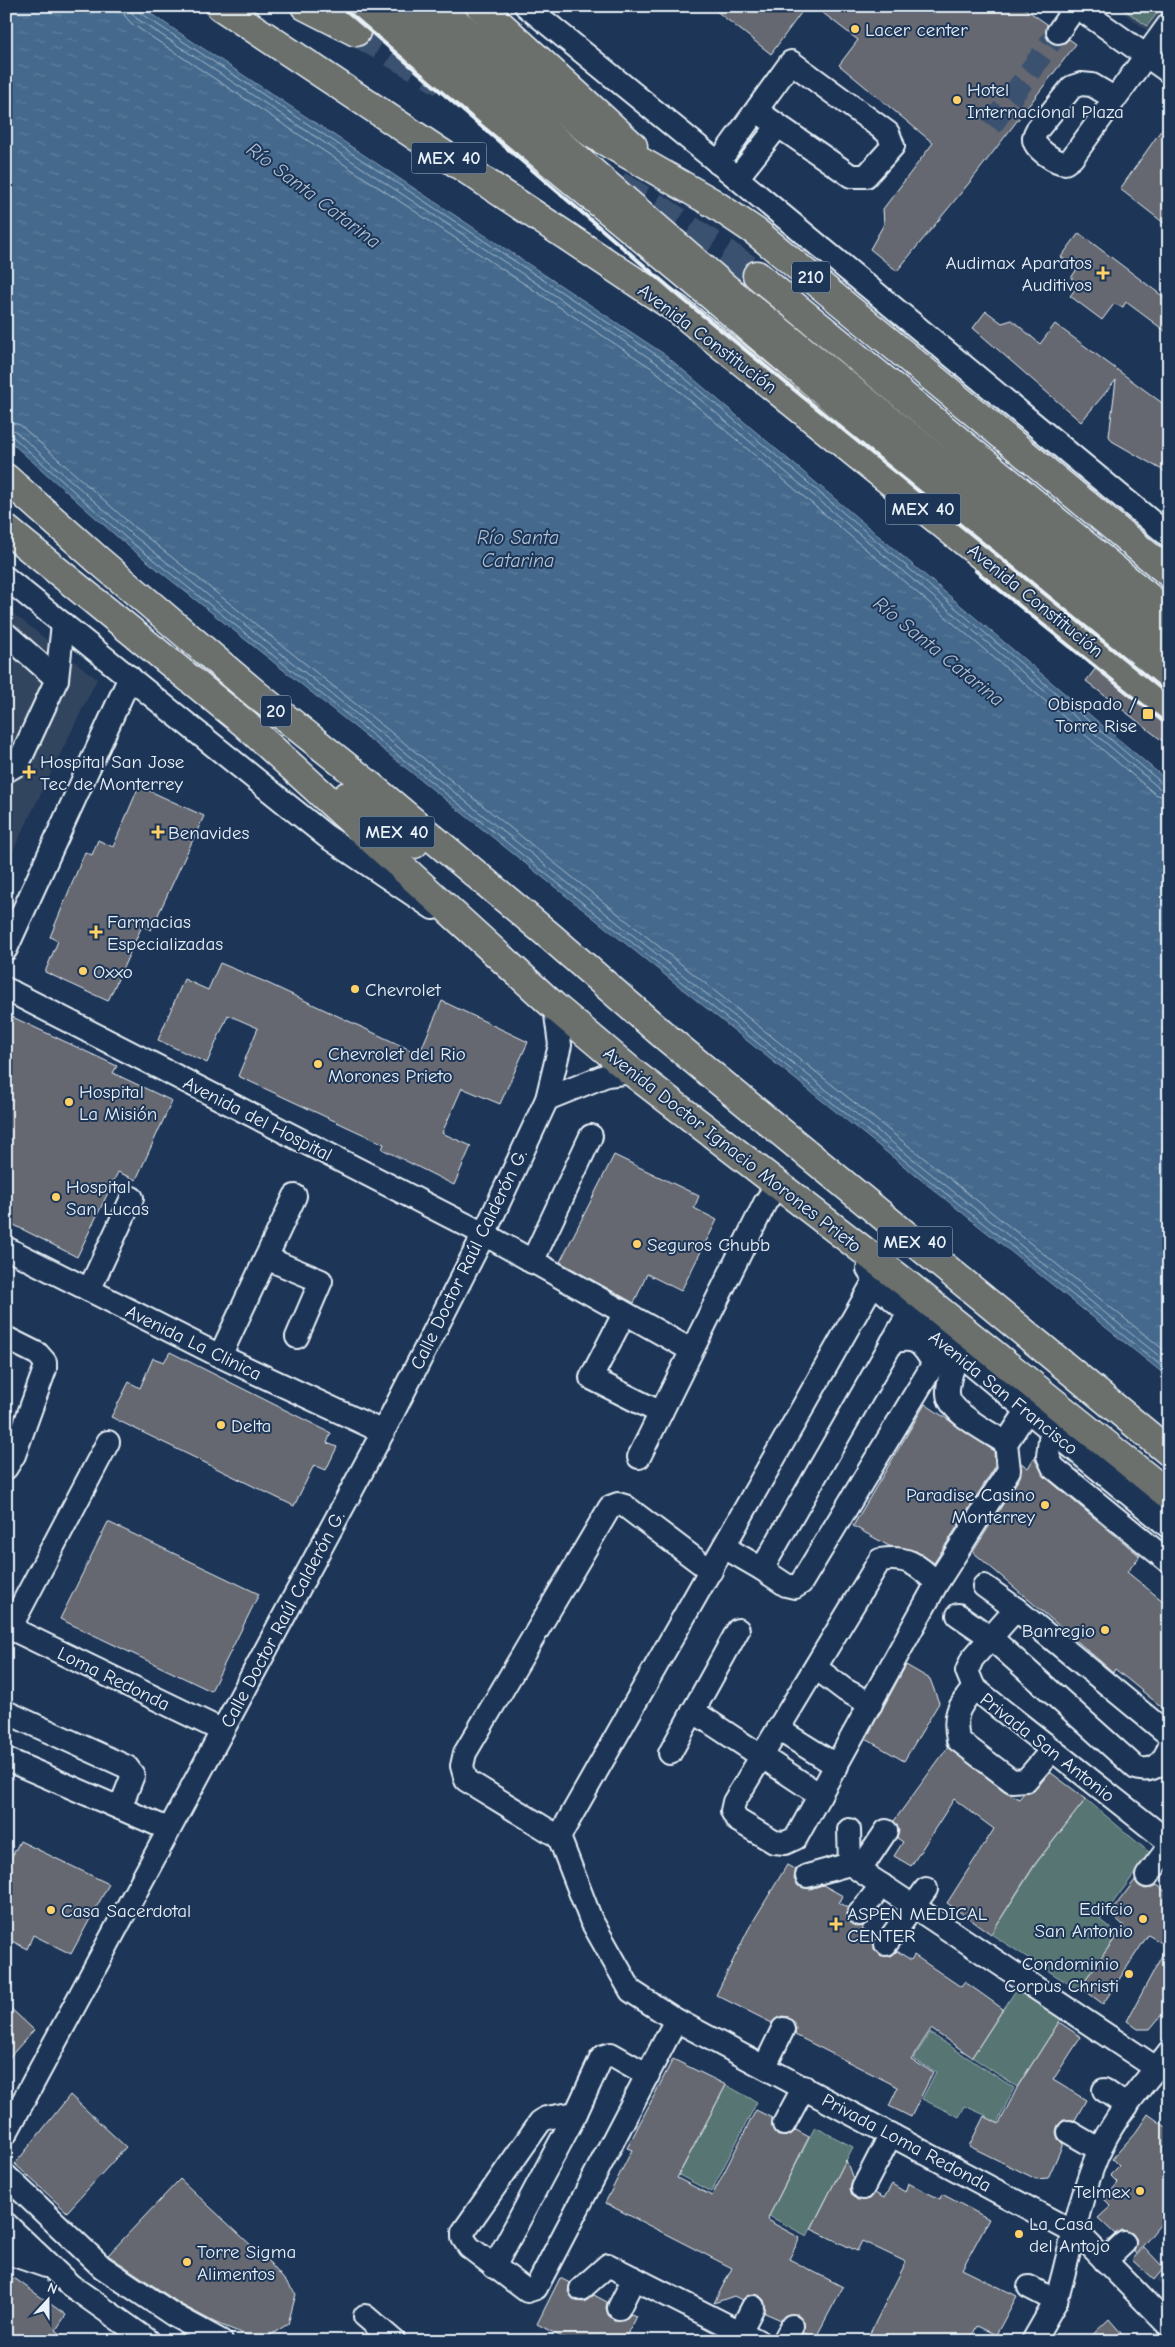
<svg xmlns="http://www.w3.org/2000/svg" width="1175" height="2347" font-family="'Comic Neue',sans-serif">
<style>
.built{fill:#33445e}
.grass{fill:#577573;stroke:#a0b3b6}
.water{fill:url(#water-ripples);stroke:#869fb7}
.lines{fill:none;stroke-linecap:round;stroke-linejoin:round}
.shore{stroke:#a6bbcd;stroke-width:1}
.building{fill:#656870;stroke:#e8f1f8}
.minor-tunnel{stroke:#3b516f;stroke-width:22;stroke-dasharray:22 11;stroke-linecap:butt}
.highway-tunnel{stroke:#3b516f;stroke-width:28;stroke-dasharray:28 14;stroke-linecap:butt}
.minor-casing{stroke:#e8f1f8;stroke-width:26}
.major-casing{stroke:#e8f1f8;stroke-width:31}
.highway-casing{stroke:#e8f1f8;stroke-width:31}
.minor{stroke:#1d3557;stroke-width:22}
.major{stroke:#6c706d;stroke-width:28}
.highway{stroke:#6c706d;stroke-width:28}
.rail{stroke:#e8f1f8;stroke-width:4}
.poi-dot{fill:#ffd166;stroke:#1d3557;stroke-width:2}
.labels{text-anchor:middle;stroke-width:4;stroke-linejoin:round;paint-order:stroke}
.shield{fill:#1d3557;stroke:#abb9c8;stroke-width:1}
.shield-label{font-size:18px;font-weight:bold;fill:#e8f1f8}
.poi-label{font-size:19px;fill:#e8f1f8;stroke:#1d3557;text-anchor:start}
.street-label{font-size:19px;fill:#e8f1f8;stroke:#1d3557}
.water-label{font-size:20px;font-style:italic;fill:#afc1d2;stroke:#1d3557}
</style>
<defs>
<pattern id="water-ripples" width="26" height="14" patternUnits="userSpaceOnUse" patternTransform="scale(1.25)"><rect width="26" height="14" fill="#44698c"/><path d="M2 4q2-2 4 0t4 0M15 11q2-2 4 0t4 0" fill="none" stroke="#5f7f9d"/></pattern>
</defs>
<rect width="100%" height="100%" fill="#1d3557"/>
<filter id="ink" filterUnits="userSpaceOnUse"><feTurbulence type="fractalNoise" baseFrequency=".02" numOctaves="2"/><feDisplacementMap in="SourceGraphic" scale="10" xChannelSelector="R" yChannelSelector="G"/><feConvolveMatrix kernelMatrix="1 2 1 2 8 2 1 2 1" color-interpolation-filters="sRGB"/></filter>
<g filter="url(#ink)">
<!-- built -->
<g class="built">
<polygon points="1114,6 1169,6 1169,24 1148,31"/>
<polygon points="6,608 97,679 6,865"/>
<polygon points="1163,2273 1169,2278 1169,2293 1156,2280"/>
</g>
<!-- grass -->
<g class="grass">
<polygon points="1119,6 1163,6 1147,26"/>
<polygon points="1086,1799 1150,1853 1100,1920 1118,1934 1078,1990 991,1934 1038,1861"/>
<polygon points="1016,1990 1061,2019 1017,2087 972,2057"/>
<polygon points="930,2033 1014,2088 993,2132 982,2126 987,2116 965,2106 959,2117 922,2099 936,2072 913,2059"/>
<polygon points="726,2085 757,2102 711,2192 679,2175"/>
<polygon points="815,2127 853,2147 807,2236 769,2216"/>
</g>
<!-- water -->
<polygon class="water" points="6,6 139,6 664,354 1169,782 1169,1378 122,541 6,438"/>
<g class="lines">
<!-- shore -->
<g class="shore">
<polyline points="123,6 125,16 132,24 653,369 1155,794 1169,799"/>
<polyline points="131,6 132,13 136,18 657,363 1159,788 1169,791"/>
<polyline points="137,6 140,13 661,358 1163,784 1169,785"/>
<polyline points="6,421 20,425 134,527 1169,1354"/>
<polyline points="6,428 15,431 129,532 1169,1364"/>
<polyline points="6,434 12,436 125,537 1169,1372"/>
</g>
</g>
<!-- building -->
<g class="building">
<polygon points="710,6 806,6 771,54"/>
<polygon points="814,6 1021,6 1047,24 1046,37 1051,43 1063,44 1069,39 1076,44 974,177 897,271 870,249 884,224 883,209 933,143 839,65 858,40"/>
<polygon points="1169,119 1169,227 1120,189"/>
<polygon points="1079,233 1169,301 1169,334 1126,302 1123,307 1114,304 1102,320 1070,296 1079,284 1071,278 1077,269 1061,257"/>
<polygon points="986,311 1002,323 1012,320 1040,344 1055,324 1169,408 1169,474 1112,441 1109,436 1116,380 1081,422 973,328"/>
<polygon points="1096,668 1159,719 1169,722 1169,746 1086,681"/>
<polygon points="139,786 204,816 151,930 142,926 108,1001 45,972 58,941 50,937 85,852 92,855 98,840 113,847"/>
<polygon points="220,963 263,981 419,1054 442,1001 528,1042 500,1104 462,1088 442,1133 471,1146 454,1185 382,1149 384,1144 238,1076 258,1028 228,1015 207,1063 158,1040 184,979 208,990"/>
<polygon points="6,1014 117,1066 113,1073 172,1101 136,1180 118,1172 77,1257 6,1221"/>
<polygon points="614,1155 699,1196 694,1208 717,1220 681,1291 647,1274 634,1303 560,1262"/>
<polygon points="170,1352 331,1433 327,1443 337,1447 326,1470 314,1465 294,1506 111,1417 129,1382 140,1388 153,1358 164,1362"/>
<polygon points="925,1404 994,1451 995,1467 934,1563 916,1551 889,1546 853,1526"/>
<polygon points="1034,1458 1045,1477 1140,1556 1127,1572 1169,1606 1169,1713 1115,1669 1113,1672 973,1552 1020,1477 1021,1463 1028,1468"/>
<polygon points="108,1522 259,1594 211,1691 60,1619"/>
<polygon points="906,1665 930,1679 939,1703 904,1761 866,1739"/>
<polygon points="948,1747 1004,1791 1019,1799 1024,1793 1036,1789 1050,1772 1086,1799 1035,1864 991,1934 947,1903 994,1829 954,1799 911,1866 894,1856 903,1842 897,1838 899,1831 894,1821"/>
<polygon points="20,1841 109,1884 71,1954 33,1935 27,1949 6,1938 6,1868"/>
<polygon points="787,1865 796,1870 794,1879 798,1886 810,1889 823,1885 843,1896 839,1903 848,1908 847,1919 857,1927 864,1926 862,1929 875,1937 874,1949 879,1955 891,1956 897,1951 911,1960 914,1955 961,1987 965,1982 1003,2009 972,2057 931,2029 911,2060 933,2072 911,2117 889,2106 898,2087 795,2035 796,2028 789,2017 782,2016 772,2023 716,1995 748,1930"/>
<polygon points="1135,1880 1139,1886 1145,1889 1152,1888 1157,1885 1169,1894 1169,2006 1150,2029 1138,2029 1127,2021 1167,1946 1148,1935 1103,2004 1080,1987 1124,1926 1110,1913"/>
<polygon points="6,2004 34,2030 6,2061"/>
<polygon points="1059,2022 1081,2037 1053,2080 1086,2100 1075,2120 1063,2120 1058,2125 1056,2132 1058,2139 1063,2144 1048,2178 1036,2179 969,2146 984,2116 999,2124 1018,2086"/>
<polygon points="673,2059 726,2085 677,2178 712,2196 756,2110 772,2118 773,2130 778,2136 790,2135 796,2130 809,2137 767,2220 800,2238 789,2259 843,2287 815,2339 803,2332 805,2326 803,2320 798,2314 786,2315 781,2320 765,2313 764,2300 759,2295 752,2294 742,2300 734,2296 714,2303 732,2268 605,2203 632,2150 627,2148"/>
<polygon points="70,2095 126,2147 67,2212 15,2164"/>
<polygon points="1148,2114 1169,2129 1169,2214 1136,2254 1134,2252 1137,2240 1133,2234 1121,2230 1115,2234 1098,2218 1111,2206 1104,2199 1118,2183 1110,2175 1119,2166 1112,2159 1136,2132"/>
<polygon points="846,2160 853,2179 850,2189 852,2195 857,2200 870,2199 875,2193 884,2198 892,2184 905,2192 908,2183 940,2199 942,2194 989,2219 962,2269 1017,2296 996,2335 977,2326 969,2341 866,2341 906,2262 862,2241 857,2251 811,2229"/>
<polygon points="180,2179 270,2263 296,2294 288,2324 261,2341 214,2322 182,2305 108,2255"/>
<polygon points="1144,2247 1164,2268 1154,2280 1132,2260"/>
<polygon points="14,2278 66,2315 56,2330 71,2341 6,2341 6,2288"/>
<polygon points="560,2278 570,2283 568,2292 576,2301 584,2302 594,2295 607,2302 606,2308 608,2315 614,2320 626,2319 631,2314 636,2316 624,2341 569,2341 537,2324"/>
<polygon points="1109,2319 1128,2341 1086,2341"/>
</g>
<g class="lines">
<!-- minor-tunnel -->
<polyline class="minor-tunnel" points="991,126 1058,32"/>
<!-- highway-tunnel -->
<g class="highway-tunnel">
<polyline points="356,32 442,82"/>
<polyline points="618,185 663,211 757,275"/>
</g>
<!-- minor casing -->
<g class="minor-casing">
<g id="minor">
<polyline points="526,6 737,178 1169,536"/>
<polyline points="1076,6 1169,72"/>
<polyline points="1058,32 1076,6"/>
<path d="M1114 98 1092 85 1081 84 1072 87 1037 130C1036 132 1034 135 1034 138 1033 148 1056 163 1065 163L1072 158 1169 24"/>
<polyline points="718,163 791,62 888,133 893,146 866,176 851,176 757,111"/>
<polyline points="737,178 778,126"/>
<polyline points="6,578 326,836 433,908"/>
<polyline points="6,634 57,679 18,764 6,771"/>
<polyline points="57,679 63,624"/>
<polyline points="6,949 130,677"/>
<polyline points="6,989 484,1234 691,1350"/>
<polyline points="547,1099 607,1075 632,1072"/>
<polyline points="6,1248 220,1356 383,1432"/>
<polyline points="266,1258 321,1281 297,1337"/>
<polyline points="532,1262 591,1136"/>
<polyline points="868,1269 883,1291 909,1313 1169,1527"/>
<polyline points="875,1280 559,1837 591,1920 631,1991 676,2020 1075,2233 1087,2242 1169,2326"/>
<polyline points="89,1290 132,1198"/>
<polyline points="909,1313 762,1569 786,1585 795,1587 801,1583 945,1345"/>
<polyline points="624,1314 591,1378 661,1413"/>
<polyline points="6,1338 38,1354 45,1362 45,1369 14,1455 6,1468"/>
<path d="M892 1342C916 1335 922 1344 934 1364"/>
<path d="M957 1354C954 1366 947 1381 948 1393 948 1412 990 1433 1006 1443L1027 1411"/>
<polyline points="220,1356 295,1196"/>
<polyline points="1051,1432 1048,1456 1053,1467 1169,1562"/>
<polyline points="639,1457 765,1203 777,1185"/>
<polyline points="724,1547 762,1569"/>
<path d="M937 1583C916 1564 908 1556 880 1560L734 1802 732 1811 737 1820 774 1842 785 1843 796 1838 937 1583 1009 1470 1006 1443"/>
<polyline points="984,1586 1016,1609 1169,1735"/>
<polyline points="1016,1609 972,1659 967,1671 974,1688 1169,1842"/>
<path d="M958 1615 990 1637 1136 1768C1153 1773 1163 1764 1169 1747"/>
<polyline points="6,1626 221,1730"/>
<polyline points="10,1628 108,1442"/>
<polyline points="816,1668 845,1690 871,1704"/>
<path d="M974 1688C958 1708 953 1714 958 1740L1012 1781 1026 1780 1052 1750"/>
<polyline points="693,1711 820,1795"/>
<polyline points="6,1712 127,1767 133,1775 120,1808"/>
<polyline points="778,1729 837,1766"/>
<polyline points="670,1753 738,1630"/>
<polyline points="6,1759 168,1829"/>
<polyline points="849,1830 850,1864"/>
<polyline points="559,1837 466,1780 462,1766 465,1753 610,1507 618,1504 625,1506 711,1571"/>
<polyline points="850,1864 1156,2068"/>
<polyline points="860,1870 886,1831"/>
<polyline points="807,1876 850,1864"/>
<polyline points="1147,1876 1169,1847"/>
<polyline points="859,1914 882,1885"/>
<polyline points="886,1944 926,1889"/>
<polyline points="765,2066 783,2029"/>
<polyline points="1104,2090 1127,2106"/>
<polyline points="576,2113 546,2118 540,2122 463,2232 463,2238 469,2247 527,2291 536,2288 676,2020"/>
<polyline points="784,2124 804,2087"/>
<polyline points="1069,2132 1100,2150"/>
<polyline points="6,2133 383,1432 484,1234 547,1099 560,1045 555,1007"/>
<polyline points="6,2176 102,2267 175,2316 221,2341"/>
<polyline points="863,2188 891,2134"/>
<polyline points="6,2224 70,2285 149,2341"/>
<polyline points="6,2249 14,2255 46,2266"/>
<polyline points="1105,2261 1124,2243"/>
<polyline points="494,2267 576,2113 601,2059 604,2056 611,2054 648,2075"/>
<polyline points="1029,2287 1056,2301"/>
<polyline points="581,2289 608,2265 758,2341"/>
<polyline points="619,2308 634,2278"/>
<polyline points="365,2316 394,2341"/>
<polyline points="740,2332 753,2307"/>
<polyline points="784,2341 792,2326"/>
<path d="M1033 2341 1056 2301 1060 2287C1073 2240 1081 2189 1102 2145 1118 2111 1146 2082 1169 2052"/>
</g>
</g>
<!-- major casing -->
<g class="major-casing">
<polyline id="major" points="362,6 713,297 941,491 1169,672"/>
</g>
<!-- highway casing -->
<g class="highway-casing">
<g id="highway">
<polyline points="220,6 678,310 1169,707"/>
<polyline points="305,6 356,32"/>
<polyline points="401,6 726,288 947,467 1169,640"/>
<polyline points="436,6 591,133 713,203 756,232 1169,573"/>
<polyline points="480,6 633,146"/>
<polyline points="757,275 1169,614"/>
<polyline points="6,478 97,559 257,695 367,783 551,937 661,1033 1169,1452"/>
<polyline points="6,529 244,723 555,1007 632,1072 903,1281 1169,1495"/>
<polyline points="347,796 414,844"/>
</g>
</g>
<!-- minor -->
<use href="#minor" class="minor"/>
<!-- major -->
<use href="#major" class="major"/>
<!-- highway -->
<use href="#highway" class="highway"/>
<!-- rail -->
<g class="rail">
<polyline points="341,6 683,299 1169,695"/>
<polyline points="976,571 1169,726"/>
</g>
</g>
</g>
<!-- markers -->
<g class="poi-dot">
<circle cx="855" cy="29" r="5"/>
<circle cx="957" cy="100" r="5"/>
<path d="M1100.5 265.5h5v5h5v5h-5v5h-5v-5h-5v-5h5z"/>
<rect x="1142" y="708" width="12" height="12" rx="2.5"/>
<path d="M26.5 764.5h5v5h5v5h-5v5h-5v-5h-5v-5h5z"/>
<path d="M155.5 824.5h5v5h5v5h-5v5h-5v-5h-5v-5h5z"/>
<path d="M93.5 924.5h5v5h5v5h-5v5h-5v-5h-5v-5h5z"/>
<circle cx="83" cy="971" r="5"/>
<circle cx="355" cy="989" r="5"/>
<circle cx="318" cy="1064" r="5"/>
<circle cx="69" cy="1102" r="5"/>
<circle cx="56" cy="1197" r="5"/>
<circle cx="637" cy="1244" r="5"/>
<circle cx="221" cy="1425" r="5"/>
<circle cx="1045" cy="1505" r="5"/>
<circle cx="1105" cy="1630" r="5"/>
<circle cx="51" cy="1910" r="5"/>
<circle cx="1143" cy="1919" r="5"/>
<path d="M833.5 1916.5h5v5h5v5h-5v5h-5v-5h-5v-5h5z"/>
<circle cx="1129" cy="1974" r="5"/>
<circle cx="1140" cy="2191" r="5"/>
<circle cx="1019" cy="2234" r="5"/>
<circle cx="187" cy="2262" r="5"/>
</g>
<g class="labels">
<!-- shield labels -->
<g class="shield">
<rect x="411.5" y="142.5" width="75" height="31" rx="4"/>
<rect x="792" y="261.5" width="38" height="31" rx="4"/>
<rect x="885.5" y="493.5" width="75" height="31" rx="4"/>
<rect x="261" y="695.5" width="30" height="31" rx="4"/>
<rect x="359.5" y="816.5" width="75" height="31" rx="4"/>
<rect x="877.5" y="1226.5" width="75" height="31" rx="4"/>
</g>
<g class="shield-label">
<text x="449" y="164">MEX 40</text>
<text x="811" y="283">210</text>
<text x="923" y="515">MEX 40</text>
<text x="276" y="717">20</text>
<text x="397" y="838">MEX 40</text>
<text x="915" y="1248">MEX 40</text>
</g>
<!-- poi labels -->
<g class="poi-label">
<text x="865" y="36">Lacer center</text>
<text x="967" y="96">Hotel<tspan x="967" dy="22">Internacional Plaza</tspan></text>
<text x="1092" y="269" text-anchor="end">Audimax Aparatos<tspan x="1092" dy="22">Auditivos</tspan></text>
<text x="1137" y="710" text-anchor="end">Obispado /<tspan x="1137" dy="22">Torre Rise</tspan></text>
<text x="40" y="768">Hospital San Jose<tspan x="40" dy="22">Tec de Monterrey</tspan></text>
<text x="168" y="839">Benavides</text>
<text x="107" y="928">Farmacias<tspan x="107" dy="22">Especializadas</tspan></text>
<text x="93" y="978">Oxxo</text>
<text x="365" y="996">Chevrolet</text>
<text x="328" y="1060">Chevrolet del Rio<tspan x="328" dy="22">Morones Prieto</tspan></text>
<text x="79" y="1098">Hospital<tspan x="79" dy="22">La Misión</tspan></text>
<text x="66" y="1193">Hospital<tspan x="66" dy="22">San Lucas</tspan></text>
<text x="647" y="1251">Seguros Chubb</text>
<text x="231" y="1432">Delta</text>
<text x="1035" y="1501" text-anchor="end">Paradise Casino<tspan x="1035" dy="22">Monterrey</tspan></text>
<text x="1095" y="1637" text-anchor="end">Banregio</text>
<text x="1133" y="1915" text-anchor="end">Edifcio<tspan x="1133" dy="22">San Antonio</tspan></text>
<text x="61" y="1917">Casa Sacerdotal</text>
<text x="847" y="1920">ASPEN MEDICAL<tspan x="847" dy="22">CENTER</tspan></text>
<text x="1119" y="1970" text-anchor="end">Condominio<tspan x="1119" dy="22">Corpus Christi</tspan></text>
<text x="1130" y="2198" text-anchor="end">Telmex</text>
<text x="1029" y="2230">La Casa<tspan x="1029" dy="22">del Antojo</tspan></text>
<text x="197" y="2258">Torre Sigma<tspan x="197" dy="22">Alimentos</tspan></text>
</g>
<!-- street labels -->
<g class="street-label">
<text transform="translate(708 338) rotate(37)" y="7">Avenida Constitución</text>
<text transform="translate(1036 600) rotate(39)" y="7">Avenida Constitución</text>
<text transform="translate(258 1118) rotate(27)" y="7">Avenida del Hospital</text>
<text transform="translate(733 1149) rotate(38)" y="7">Avenida Doctor Ignacio Morones Prieto</text>
<text transform="translate(468 1259) rotate(-64)" y="7">Calle Doctor Raúl Calderón G.</text>
<text transform="translate(194 1342) rotate(26)" y="7">Avenida La Clinica</text>
<text transform="translate(1004 1392) rotate(39)" y="7">Avenida San Francisco</text>
<text transform="translate(282 1619) rotate(-62)" y="7">Calle Doctor Raúl Calderón G.</text>
<text transform="translate(114 1678) rotate(26)" y="7">Loma Redonda</text>
<text transform="translate(1048 1747) rotate(38)" y="7">Privada San Antonio</text>
<text transform="translate(907 2142) rotate(28)" y="7">Privada Loma Redonda</text>
</g>
<!-- water labels -->
<g class="water-label">
<text transform="translate(314 195) rotate(37)" y="7">Río Santa Catarina</text>
<text x="518" y="544">Río Santa<tspan x="518" dy="23">Catarina</tspan></text>
<text transform="translate(939 651) rotate(39)" y="7">Río Santa Catarina</text>
</g>
</g>
<!-- margin -->
<rect width="1175" height="2347" fill="none" stroke="#1d3557" stroke-width="25"/>
<rect x="12" y="12" width="1150" height="2322" fill="none" stroke="#e8f1f8" stroke-width="2" filter="url(#ink)"/>
<!-- north arrow -->
<g transform="translate(48 2300) rotate(21)" stroke="#1d3557" stroke-width="4" paint-order="stroke">
<path d="M0-4L9 19L0 12L-9 19Z" fill="#e8f1f8"/>
<text y="-8" font-size="14" font-weight="bold" text-anchor="middle" fill="#e8f1f8">N</text>
</g>
</svg>
